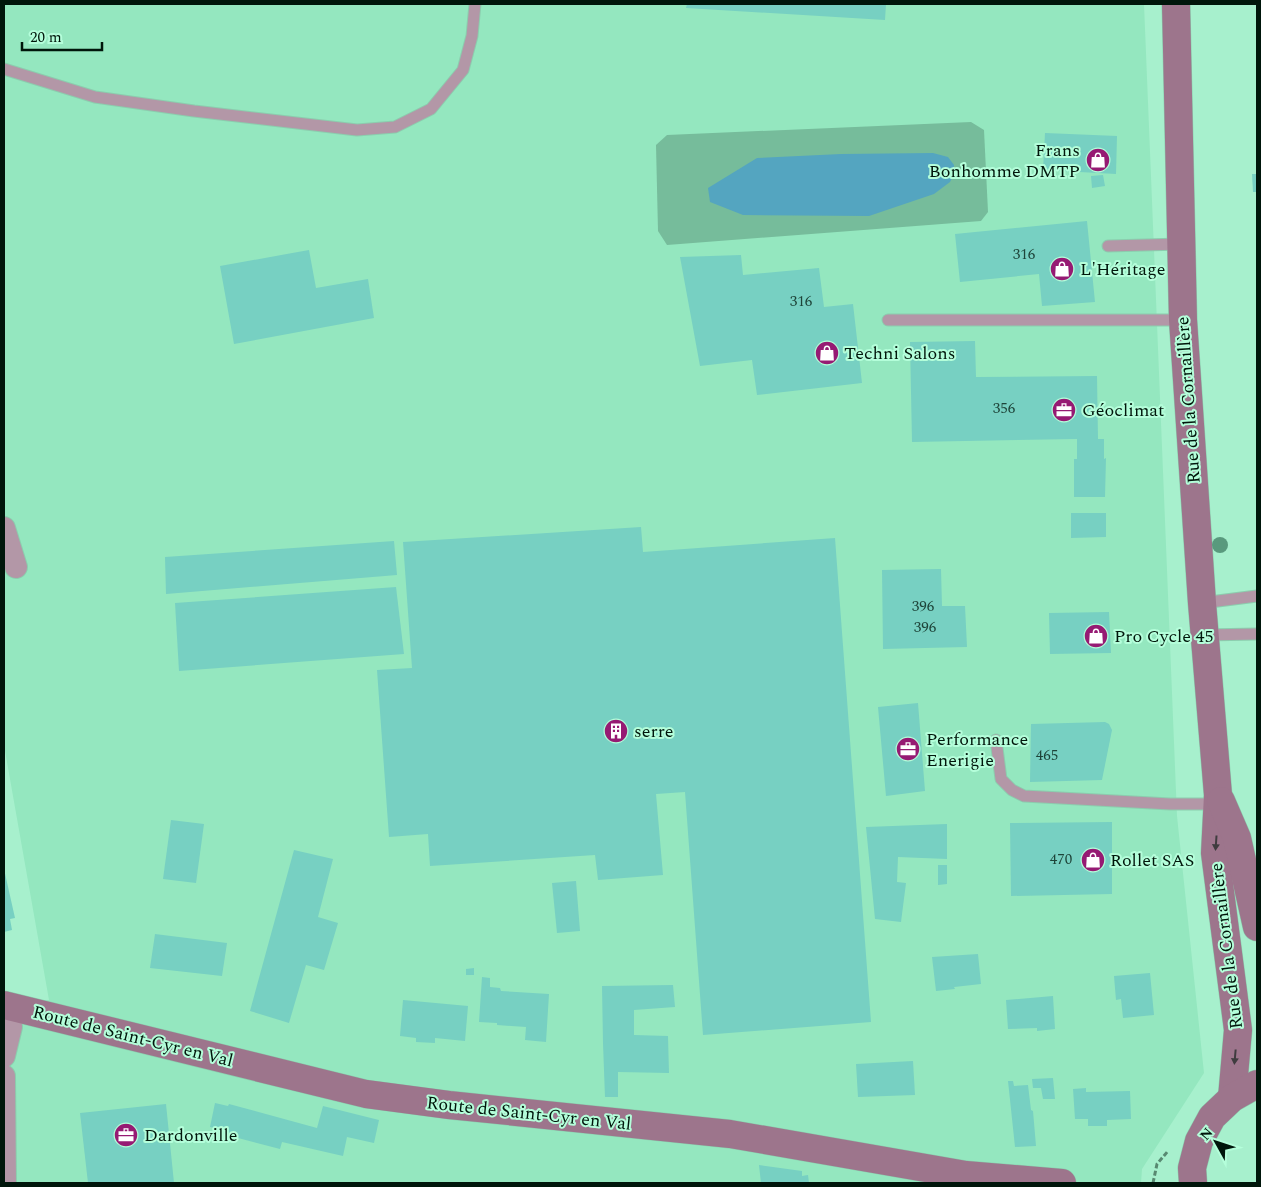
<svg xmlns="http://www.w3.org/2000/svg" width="1261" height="1187" font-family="Spectral,serif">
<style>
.built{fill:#94e7bf}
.green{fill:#76bc9b}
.water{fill:#54a5c0}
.building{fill:#77d0c2}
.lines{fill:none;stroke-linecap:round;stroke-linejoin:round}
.lane-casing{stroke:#8ccdae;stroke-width:13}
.street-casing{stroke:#8ccdae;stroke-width:24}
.secondary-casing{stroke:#8ccdae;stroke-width:29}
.path{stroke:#588971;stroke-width:3;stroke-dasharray:5 2.5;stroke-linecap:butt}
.lane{stroke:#b397a7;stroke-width:11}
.street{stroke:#b397a7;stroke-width:22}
.secondary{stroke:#9d758c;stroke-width:28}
.tree{fill:#599a7d}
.oneway{fill:#3f3c3f}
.labels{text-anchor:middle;stroke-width:4;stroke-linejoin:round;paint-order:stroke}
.number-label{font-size:15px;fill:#1e4439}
.poi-label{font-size:18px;fill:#00160b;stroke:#b4feda;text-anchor:start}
.street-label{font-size:18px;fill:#00160b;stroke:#b4feda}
</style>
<rect width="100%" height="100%" fill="#a7f0cd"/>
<!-- built -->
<polygon class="built" points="4,4 1144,4 1177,816 1204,1073 1142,1169 1141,1183 4,1183 4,1001 49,1000 4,745"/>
<!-- green -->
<polygon class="green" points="971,122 984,130 988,212 981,221 667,245 658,231 656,145 667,135"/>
<!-- water -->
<polygon class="water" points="933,153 948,157 954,165 954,174 950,182 934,194 869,216 743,215 710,202 708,188 757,158 841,154"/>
<!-- building -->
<g class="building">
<polygon points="687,4 886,4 885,20 686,8"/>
<polygon points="1045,133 1117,136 1116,174 1043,170"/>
<polygon points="1252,174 1257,174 1257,192 1253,192"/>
<polygon points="1103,175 1105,186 1092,188 1091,176"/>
<polygon points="1087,221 1095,302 1042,306 1039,274 960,282 955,234"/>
<polygon points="309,250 316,288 368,279 374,318 234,344 220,266"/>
<polygon points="741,255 743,275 819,268 824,307 853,304 862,383 757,395 752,360 700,366 680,257"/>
<polygon points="975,341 976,377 1097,376 1098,439 1104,439 1104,459 1106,458 1105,497 1074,497 1074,459 1077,459 1077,439 912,442 910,342"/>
<polygon points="1071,513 1106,513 1106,537 1071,538"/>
<polygon points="641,527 643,552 835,538 871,1022 703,1035 685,792 656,794 663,875 598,880 595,855 430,866 428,834 389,837 377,670 412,668 403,542"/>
<polygon points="394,541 397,575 166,594 165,557"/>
<polygon points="941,569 942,606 965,606 967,647 883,649 882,570"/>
<polygon points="396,587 404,654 179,671 175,603"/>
<polygon points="1109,612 1111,653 1050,654 1049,613"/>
<polygon points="918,703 925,791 886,796 878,707"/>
<polygon points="1105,722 1109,724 1112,730 1102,780 1030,782 1031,724"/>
<polygon points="171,820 204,824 196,883 163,879"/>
<polygon points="1112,822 1112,894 1011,896 1010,823"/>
<polygon points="947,824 947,859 898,857 897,882 906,883 901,922 875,919 866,827"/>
<polygon points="294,850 333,859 318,917 338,923 324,970 306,965 289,1023 250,1011"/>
<polygon points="938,865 947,865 947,884 938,885"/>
<polygon points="4,869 15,918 10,919 12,930 4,932"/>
<polygon points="576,881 580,931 557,933 552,883"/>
<polygon points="155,934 227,943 222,976 150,968"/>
<polygon points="978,954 981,984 954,987 955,989 936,991 932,957"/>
<polygon points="474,968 474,975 466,975 466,969"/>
<polygon points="1150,973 1154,1015 1123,1018 1121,999 1116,1000 1114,976"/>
<polygon points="482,977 490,978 490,987 500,988 501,991 549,994 546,1042 525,1040 526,1027 497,1025 497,1023 479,1022"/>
<polygon points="673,985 675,1007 634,1010 634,1035 668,1036 669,1073 618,1072 618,1097 605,1097 603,1043 602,986"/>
<polygon points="1053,996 1055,1029 1037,1031 1037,1028 1008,1029 1006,1000"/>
<polygon points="403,1000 468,1006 465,1041 435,1038 435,1043 416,1042 416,1038 400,1036"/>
<polygon points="913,1061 915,1095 858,1097 856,1064"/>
<polygon points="1053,1078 1055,1099 1043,1099 1041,1088 1033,1088 1032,1079"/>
<polygon points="1008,1081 1013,1081 1014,1086 1028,1085 1031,1110 1033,1111 1036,1146 1015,1147"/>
<polygon points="1086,1088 1086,1092 1130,1091 1131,1119 1107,1120 1107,1126 1088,1126 1088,1119 1075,1119 1073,1089"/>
<polygon points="215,1103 228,1106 229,1104 317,1128 323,1106 379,1120 374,1143 347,1137 343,1156 282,1142 280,1149 223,1134 224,1130 210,1127"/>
<polygon points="166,1104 174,1183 88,1183 80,1113"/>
<polygon points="759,1165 802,1171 802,1176 808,1175 809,1183 761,1183"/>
</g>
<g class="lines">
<!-- lane casing -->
<g class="lane-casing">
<g id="lane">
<polyline points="4,69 95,97 194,111 357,130 395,127 431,109 463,70 472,36 475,4"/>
<polyline points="1108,246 1181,244"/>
<polyline points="888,320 1183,320"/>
<polyline points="1202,603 1257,596"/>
<polyline points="1204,635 1257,634"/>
<polyline points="996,740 1001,779 1012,790 1024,796 1170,804 1218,804"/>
</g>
</g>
<!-- street casing -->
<g class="street-casing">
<g id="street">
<polyline points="4,528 16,567"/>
<polyline points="4,1056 11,1027 10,1006"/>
<polyline points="4,1076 5,1183"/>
</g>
</g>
<!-- secondary casing -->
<g class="secondary-casing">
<g id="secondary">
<polyline points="1176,4 1183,320 1202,603 1218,795 1215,853 1238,1030 1232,1098"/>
<polyline points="1221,801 1237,838 1257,927"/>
<polyline points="4,1005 366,1094 449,1105 730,1134 966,1175 1062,1183"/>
<polyline points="1193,1183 1192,1168 1199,1141 1212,1117 1232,1098 1257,1084"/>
</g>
</g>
<!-- path -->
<polyline class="path" points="1153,1183 1157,1164 1168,1151"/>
<!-- lane -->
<use href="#lane" class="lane"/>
<!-- street -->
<use href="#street" class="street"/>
<!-- secondary -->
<use href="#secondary" class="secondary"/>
</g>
<!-- trees -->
<circle class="tree" cx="1220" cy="545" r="8"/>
<!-- one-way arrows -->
<defs><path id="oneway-solid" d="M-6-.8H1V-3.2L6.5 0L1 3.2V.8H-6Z" transform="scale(1.25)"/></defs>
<g class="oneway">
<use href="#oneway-solid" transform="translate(1216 843) rotate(94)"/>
<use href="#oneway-solid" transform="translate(1235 1057) rotate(95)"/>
</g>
<!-- icons -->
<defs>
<g id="shop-disc" transform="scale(1.25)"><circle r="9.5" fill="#961a73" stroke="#b4feda"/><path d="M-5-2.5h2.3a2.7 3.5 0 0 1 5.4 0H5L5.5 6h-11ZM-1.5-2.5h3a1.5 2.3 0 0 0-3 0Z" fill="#fff"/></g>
<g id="office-disc" transform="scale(1.25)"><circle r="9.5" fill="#961a73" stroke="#b4feda"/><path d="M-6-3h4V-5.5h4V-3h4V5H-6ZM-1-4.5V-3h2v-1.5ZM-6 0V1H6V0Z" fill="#fff"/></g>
<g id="building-disc" transform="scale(1.25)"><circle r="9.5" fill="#961a73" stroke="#b4feda"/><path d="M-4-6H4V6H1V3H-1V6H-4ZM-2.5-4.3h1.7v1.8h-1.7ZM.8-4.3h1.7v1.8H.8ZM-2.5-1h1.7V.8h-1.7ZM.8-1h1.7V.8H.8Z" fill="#fff"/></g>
</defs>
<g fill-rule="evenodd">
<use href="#shop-disc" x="1098" y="160"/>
<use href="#shop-disc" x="1062" y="269"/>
<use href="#shop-disc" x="827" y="353"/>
<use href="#office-disc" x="1064" y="410"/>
<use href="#shop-disc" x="1096" y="636"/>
<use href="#building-disc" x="616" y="731"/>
<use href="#office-disc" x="908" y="749"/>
<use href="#shop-disc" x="1093" y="860"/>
<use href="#office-disc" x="126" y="1135"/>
</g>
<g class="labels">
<!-- number labels -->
<g class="number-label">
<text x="1024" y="259">316</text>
<text x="801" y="306">316</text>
<text x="1004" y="413">356</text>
<text x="923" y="611">396</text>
<text x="925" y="632">396</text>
<text x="1047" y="760">465</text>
<text x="1061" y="864">470</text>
</g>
<!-- poi labels -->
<g class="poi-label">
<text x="1080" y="156" text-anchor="end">Frans<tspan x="1080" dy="21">Bonhomme DMTP</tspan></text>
<text x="1080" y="275">L'Héritage</text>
<text x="844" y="359">Techni Salons</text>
<text x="1082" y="416">Géoclimat</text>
<text x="1114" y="642">Pro Cycle 45</text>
<text x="634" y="737">serre</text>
<text x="926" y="745">Performance<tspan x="926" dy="21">Enerigie</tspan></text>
<text x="1110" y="866">Rollet SAS</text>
<text x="144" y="1141">Dardonville</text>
</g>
<!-- street labels -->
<g class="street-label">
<text transform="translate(1188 400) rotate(-94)" y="6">Rue de la Cornaillère</text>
<text transform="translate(1226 946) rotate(-97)" y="6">Rue de la Cornaillère</text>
<text transform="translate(133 1036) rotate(14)" y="6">Route de Saint-Cyr en Val</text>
<text transform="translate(529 1113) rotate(6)" y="6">Route de Saint-Cyr en Val</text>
</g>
</g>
<!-- border -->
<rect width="1261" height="1187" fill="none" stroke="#00160b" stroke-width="10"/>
<!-- north arrow -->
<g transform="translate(1216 1142) rotate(310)" stroke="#b4feda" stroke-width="4" paint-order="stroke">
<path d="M0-4L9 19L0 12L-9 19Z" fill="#00160b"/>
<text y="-8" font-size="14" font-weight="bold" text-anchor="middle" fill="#00160b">N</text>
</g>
<!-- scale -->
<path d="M22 42v8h80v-8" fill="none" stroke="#00160b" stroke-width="2.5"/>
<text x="30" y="42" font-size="15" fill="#00160b" stroke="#b4feda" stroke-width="4" paint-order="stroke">20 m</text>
</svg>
